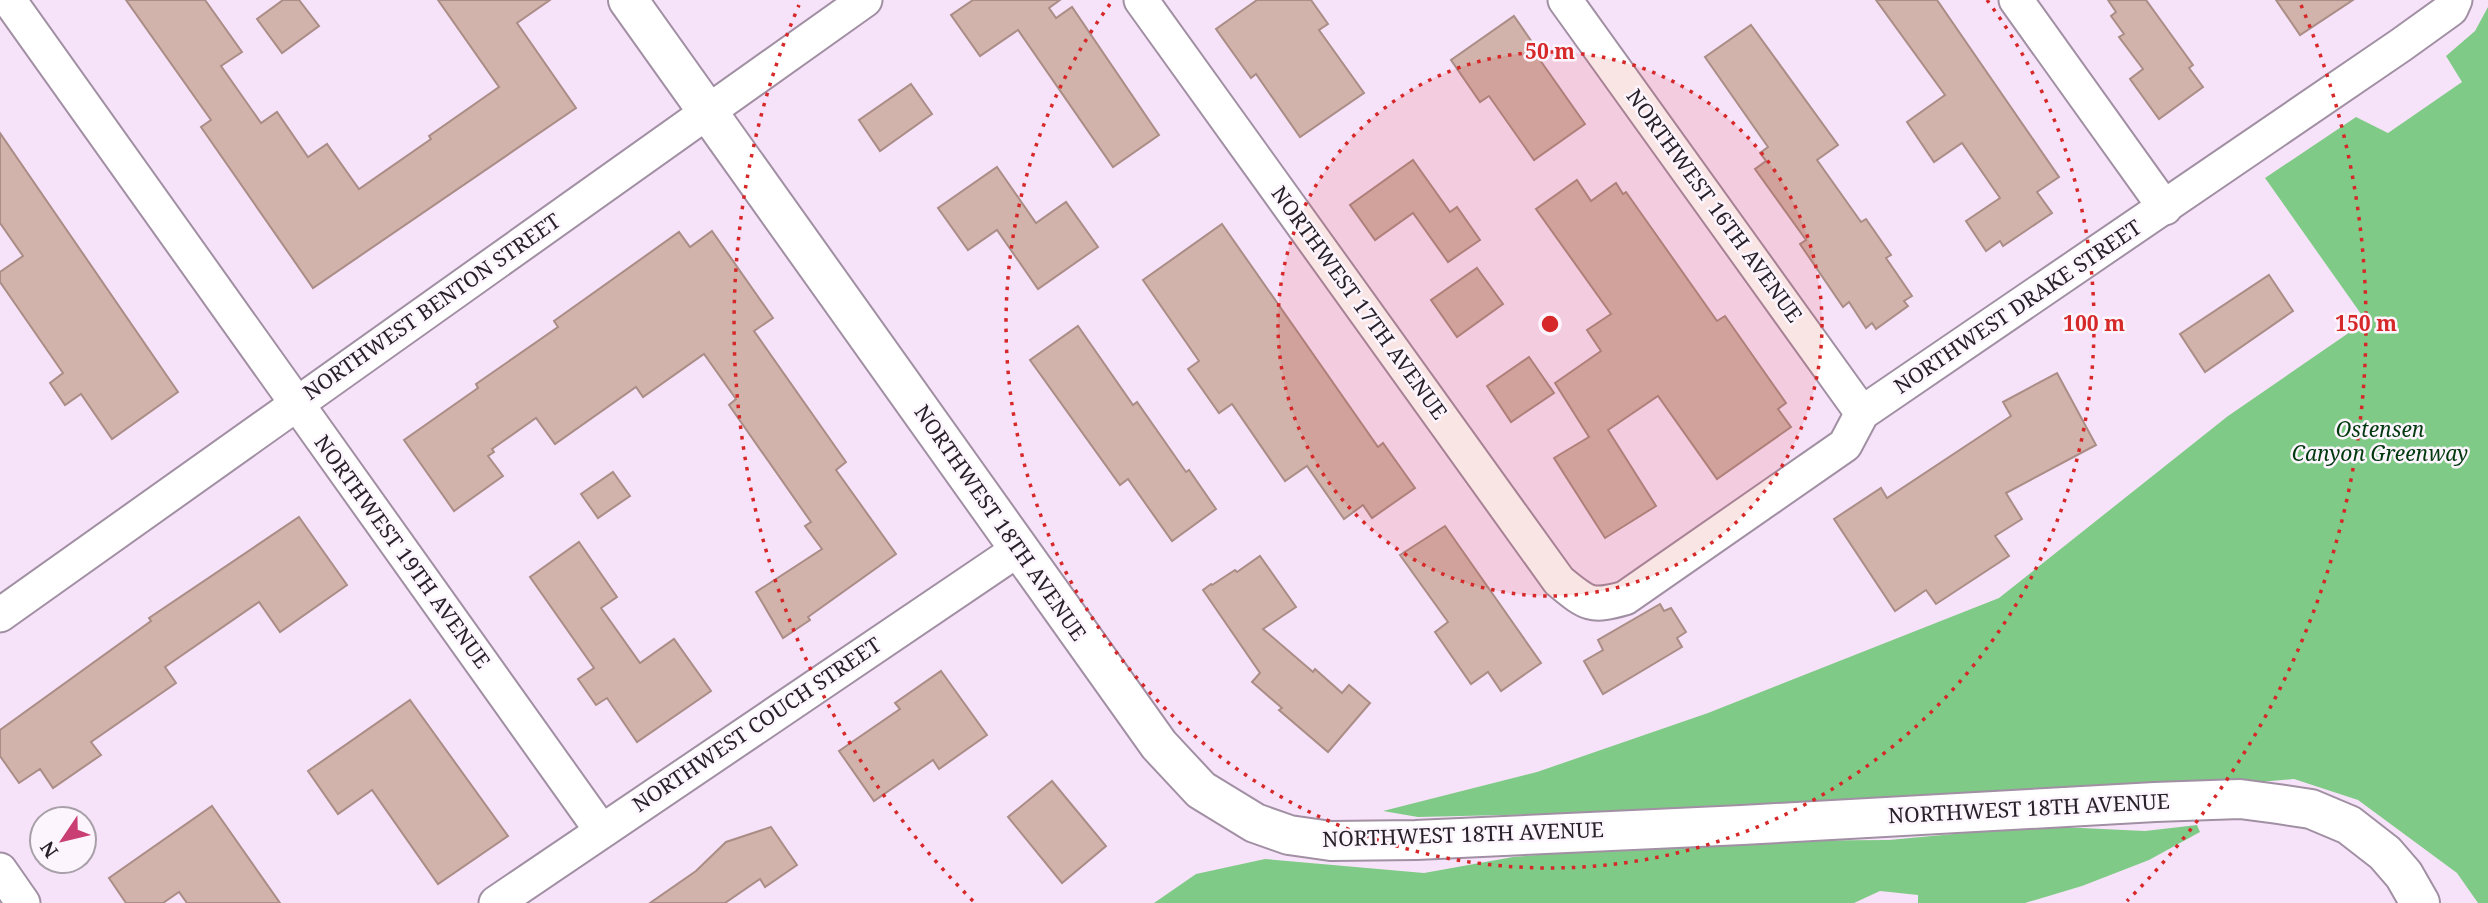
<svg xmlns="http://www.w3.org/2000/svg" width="2488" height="903" font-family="'Noto Serif',serif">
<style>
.forest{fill:#80ca87}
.building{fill:#d1b3ab;stroke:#aa8d86;stroke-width:2}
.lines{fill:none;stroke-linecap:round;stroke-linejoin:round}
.minor-casing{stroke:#a18fa3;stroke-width:37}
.tertiary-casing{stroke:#a18fa3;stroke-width:42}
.minor{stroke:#fff;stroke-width:33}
.tertiary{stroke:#fff;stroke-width:38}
.ring{fill:none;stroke:#d62828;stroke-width:3.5;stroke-dasharray:3.5 7}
.labels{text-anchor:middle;stroke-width:5;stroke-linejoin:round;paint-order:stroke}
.street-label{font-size:21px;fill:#282129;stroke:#fdf5fe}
.park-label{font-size:21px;font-style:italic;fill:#00390d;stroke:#fdf5fe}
.centre{fill:#d62828;stroke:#fdf5fe;stroke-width:3.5}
.ring-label{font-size:21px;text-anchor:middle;font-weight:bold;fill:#d62828;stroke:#fdf5fe;stroke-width:5;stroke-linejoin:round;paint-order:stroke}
</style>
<rect width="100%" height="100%" fill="#f7e3f9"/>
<!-- forest -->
<g class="forest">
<polygon points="2488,7 2488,903 2478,903 2457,873 2358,800 2294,779 2178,789 1689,811 1418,817 1383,811 1537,772 1708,713 1999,598 2228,416 2366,321 2265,178 2356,117 2388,133 2462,82 2446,56 2475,31"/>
<polygon points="2197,825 2200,832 2149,860 2082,886 2025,903 1918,903 1918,895 1880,891 1854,903 1154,903 1196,874 1265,859 1424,873 1513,857 1712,841 1889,840 2039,826 2145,831"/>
</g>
<!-- building -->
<g class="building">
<polygon points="126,0 205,0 242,52 221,66 261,123 277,112 308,157 327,144 359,189 431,139 429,136 499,87 438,0 550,0 517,23 576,108 313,288 201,127 211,120"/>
<polygon points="283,0 299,0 319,26 282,53 257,19"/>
<polygon points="973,0 1060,0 1049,8 1056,18 1072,7 1159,135 1113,167 1018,30 980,56 951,15"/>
<polygon points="1257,0 1311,0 1328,24 1319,30 1364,93 1300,137 1256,74 1251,78 1216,29"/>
<polygon points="1876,0 1937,0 2059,177 2037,192 2052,213 2003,246 2000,241 1986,251 1966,221 2000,198 1962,143 1934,162 1907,122 1945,95"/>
<polygon points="2108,0 2146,0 2193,65 2189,68 2203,87 2159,119 2130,79 2143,69 2119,37 2124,34 2111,16 2116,12"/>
<polygon points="2276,0 2353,0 2300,35"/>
<polygon points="1514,16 1543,58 1540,60 1585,124 1534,160 1489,96 1480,102 1451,60"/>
<polygon points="1751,25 1838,145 1817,160 1861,222 1866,219 1891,255 1886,258 1912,296 1904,301 1908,306 1876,329 1872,323 1866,328 1849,302 1843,307 1800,244 1806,240 1755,169 1766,161 1760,153 1768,147 1705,57"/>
<polygon points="911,84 932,114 880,151 859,120"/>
<polygon points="0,133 178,392 112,439 81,394 65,405 50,383 63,373 0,282 0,272 23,256 0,223"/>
<polygon points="1413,160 1450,212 1457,207 1480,240 1448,262 1413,213 1375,240 1350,205"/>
<polygon points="997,167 1036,223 1066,202 1098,247 1038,289 997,230 968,250 938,208"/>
<polygon points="1577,180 1591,201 1616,183 1623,194 1626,192 1717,321 1725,316 1786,403 1778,409 1791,427 1717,479 1658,396 1608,430 1656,506 1605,538 1554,458 1589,437 1555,383 1601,351 1587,330 1611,314 1536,209"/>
<polygon points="1222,224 1378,447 1383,443 1415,488 1372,518 1363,505 1344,519 1307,466 1285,481 1232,404 1219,413 1188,369 1199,361 1143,280"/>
<polygon points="712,231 773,318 754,331 846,462 836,470 896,554 808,617 810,620 783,638 756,592 822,549 805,526 811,522 729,405 736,399 704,354 643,397 636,387 555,444 536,418 492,449 494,452 488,456 503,476 454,511 404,440 478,388 476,384 558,327 554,321 679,232 690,247"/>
<polygon points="1477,268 1503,304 1457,337 1431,300"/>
<polygon points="2269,275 2293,311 2205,372 2180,334"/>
<polygon points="1078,326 1133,405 1137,402 1186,472 1189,470 1216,509 1172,541 1128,479 1120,485 1030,360"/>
<polygon points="1529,357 1554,393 1511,422 1487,386"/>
<polygon points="2057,373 2096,445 2006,493 2022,519 1995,536 2009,556 1936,604 1926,590 1895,611 1834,519 1881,488 1887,498 2011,416 2003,402"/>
<polygon points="613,472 630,496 598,518 581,494"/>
<polygon points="299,517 347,585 280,632 259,602 165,667 176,683 91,742 101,755 53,788 40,769 19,783 0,756 0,730 151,621 149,618"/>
<polygon points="1445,526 1541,663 1501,691 1488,672 1471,684 1435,632 1448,622 1400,555"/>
<polygon points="579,542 617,597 601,608 640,663 674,639 711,691 637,742 607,698 596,705 578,679 594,668 530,577"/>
<polygon points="1260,556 1296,607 1263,629 1313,672 1315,669 1342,693 1349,685 1370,703 1328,752 1279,710 1282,708 1252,682 1260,673 1203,590 1211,584 1212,585 1235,570 1237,572"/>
<polygon points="1660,604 1664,611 1671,608 1686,632 1677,638 1682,647 1603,694 1584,661 1603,650 1598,640"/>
<polygon points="941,671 987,735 939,769 933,760 874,801 839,751 900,709 895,703"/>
<polygon points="410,700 508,836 438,884 372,790 338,814 308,771"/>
<polygon points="1052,781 1106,846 1062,883 1008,817"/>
<polygon points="212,806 280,903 187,903 179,892 163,903 126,903 109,878"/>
<polygon points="771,827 797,865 765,887 760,879 725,903 650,903 696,871 726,842"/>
</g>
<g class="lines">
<!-- minor casing -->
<g class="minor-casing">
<g id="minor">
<polyline points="9,0 601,830"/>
<path d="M1141 0 1559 581C1587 604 1590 608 1625 598L1845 445 1862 413 2401 45 2451 9 2455 0"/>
<polyline points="1565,0 1862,413"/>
<polyline points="2016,0 2165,208"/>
<polyline points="0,615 865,0"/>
<polyline points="0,870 23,903"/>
<polyline points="496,903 1019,549"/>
</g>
</g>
<!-- tertiary casing -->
<g class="tertiary-casing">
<polyline id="tertiary" points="628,0 1159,745 1201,790 1255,823 1289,835 1331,841 1416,840 1742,825 2155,802 2240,799 2278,804 2311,809 2349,825 2385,853 2404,875 2420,903"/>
</g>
<!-- minor -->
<use href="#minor" class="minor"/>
<!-- tertiary -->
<use href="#tertiary" class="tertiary"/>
</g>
<!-- distance rings -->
<circle cx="1550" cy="324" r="272" fill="#d62828" fill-opacity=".12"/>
<g class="ring">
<circle cx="1550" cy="324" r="272"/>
<path d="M1987 0A544 544 0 1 1 1113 0"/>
<path d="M973 901A816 816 0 0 1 799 5M2301 5A816 816 0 0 1 2127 901"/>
</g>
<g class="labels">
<!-- street labels -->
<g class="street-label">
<text transform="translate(1714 206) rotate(54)" y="7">NORTHWEST 16TH AVENUE</text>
<text transform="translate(1359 303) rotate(54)" y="7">NORTHWEST 17TH AVENUE</text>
<text transform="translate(432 307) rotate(-35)" y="7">NORTHWEST BENTON STREET</text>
<text transform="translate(2018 307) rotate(-34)" y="7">NORTHWEST DRAKE STREET</text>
<text transform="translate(1000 523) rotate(55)" y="7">NORTHWEST 18TH AVENUE</text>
<text transform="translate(402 552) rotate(54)" y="7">NORTHWEST 19TH AVENUE</text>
<text transform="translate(757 725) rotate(-34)" y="7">NORTHWEST COUCH STREET</text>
<text transform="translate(2029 809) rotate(-3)" y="7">NORTHWEST 18TH AVENUE</text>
<text transform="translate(1463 835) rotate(-2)" y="7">NORTHWEST 18TH AVENUE</text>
</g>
<!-- park labels -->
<g class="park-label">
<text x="2380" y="437">Ostensen<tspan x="2380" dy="24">Canyon Greenway</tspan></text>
</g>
</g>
<circle cx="1550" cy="324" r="10" class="centre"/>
<g class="ring-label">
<text x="1550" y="59">50 m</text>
<text x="2094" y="331">100 m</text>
<text x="2366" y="331">150 m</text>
</g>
<!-- north arrow -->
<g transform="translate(63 840) rotate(235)"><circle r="33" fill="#fdf5fe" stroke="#a8a0a9" stroke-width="2"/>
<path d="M0-5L12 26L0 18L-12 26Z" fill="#ca3f73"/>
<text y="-10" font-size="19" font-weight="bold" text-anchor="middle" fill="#282129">N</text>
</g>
</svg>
